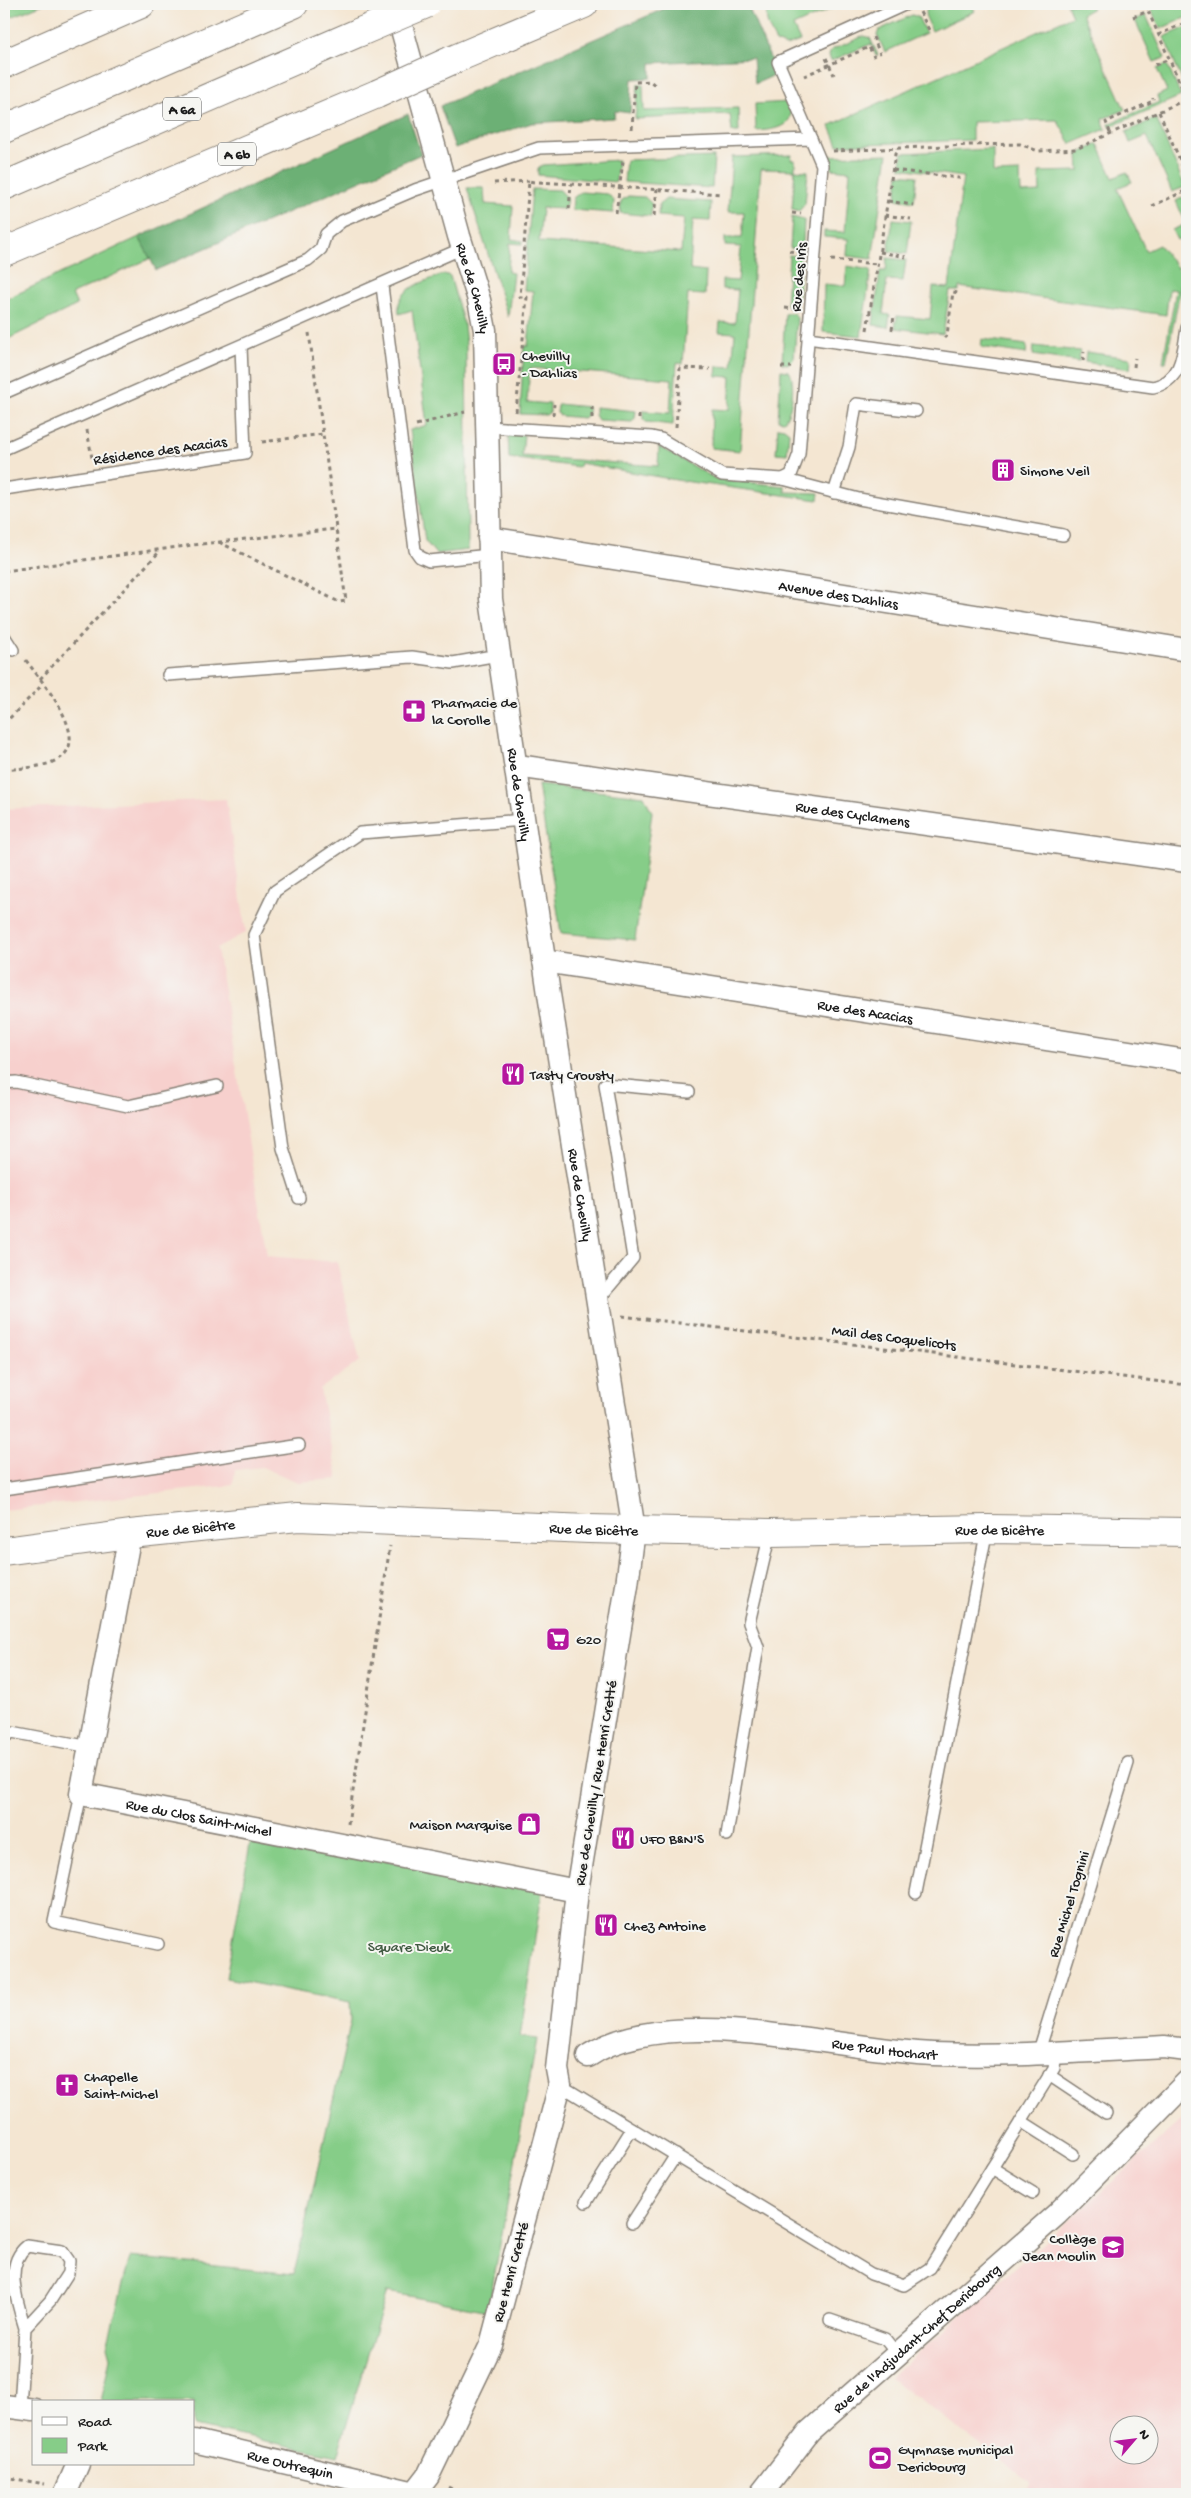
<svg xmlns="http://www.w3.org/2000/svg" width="1191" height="2498" font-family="'Gochi Hand',sans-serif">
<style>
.built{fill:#f7d0cd;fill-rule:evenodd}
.green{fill:#86cd88;stroke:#517452}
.forest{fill:#6cb074;stroke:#446648}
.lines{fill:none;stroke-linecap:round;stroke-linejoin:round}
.lane-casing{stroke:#888177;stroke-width:14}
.street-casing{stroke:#888177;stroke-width:25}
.secondary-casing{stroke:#888177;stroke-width:30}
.highway-casing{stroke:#888177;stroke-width:30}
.path{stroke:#888177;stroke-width:3;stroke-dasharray:4 4;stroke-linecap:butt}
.lane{stroke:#fff;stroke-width:11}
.street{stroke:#fff;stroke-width:22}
.secondary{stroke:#fff;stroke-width:28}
.highway{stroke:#fff;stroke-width:28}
.highway-bridge-casing{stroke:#888177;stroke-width:30;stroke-linecap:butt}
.highway-bridge{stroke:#fff;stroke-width:28}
.labels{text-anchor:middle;stroke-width:4;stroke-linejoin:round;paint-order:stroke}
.shield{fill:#f6f6f2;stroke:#5d5d5c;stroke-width:1}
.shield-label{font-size:14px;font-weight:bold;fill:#1c1c1c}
.street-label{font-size:15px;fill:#1c1c1c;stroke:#f6f6f2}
.poi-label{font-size:15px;fill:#1c1c1c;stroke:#f6f6f2;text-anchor:start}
.park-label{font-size:15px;fill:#415a42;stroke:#f6f6f2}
</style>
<rect width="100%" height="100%" fill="#f6f6f2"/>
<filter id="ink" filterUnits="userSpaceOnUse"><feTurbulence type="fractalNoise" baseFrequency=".02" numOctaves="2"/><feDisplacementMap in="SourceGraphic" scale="10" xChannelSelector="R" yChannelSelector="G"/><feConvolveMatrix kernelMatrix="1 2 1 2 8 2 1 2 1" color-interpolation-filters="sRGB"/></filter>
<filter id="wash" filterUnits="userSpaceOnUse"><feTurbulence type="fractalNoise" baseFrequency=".0096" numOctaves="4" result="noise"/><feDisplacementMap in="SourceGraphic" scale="20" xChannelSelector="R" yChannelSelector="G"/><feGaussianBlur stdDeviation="1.12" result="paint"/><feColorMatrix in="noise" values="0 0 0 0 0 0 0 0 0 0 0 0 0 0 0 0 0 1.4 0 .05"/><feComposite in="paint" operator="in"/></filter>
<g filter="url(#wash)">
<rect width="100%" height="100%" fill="#f4e6d2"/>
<!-- built -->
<g class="built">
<polygon points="226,799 246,932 217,948 267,1256 337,1262 360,1361 320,1389 338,1479 298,1482 262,1467 235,1470 233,1485 4,1510 4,809"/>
<path d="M1187 2116V2494H1023L1030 2482 890 2378ZM1118 2426H1148V2456H1118Z"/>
</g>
<!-- green -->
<g class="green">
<polygon points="4,4 43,4 4,20"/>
<path d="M772 4H792L794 9 806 4H842L793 26 800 41 786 46 776 42C770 31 760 14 772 4Z"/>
<polygon points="937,4 971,4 975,11 932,31 925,15 927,8"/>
<polygon points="1067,4 1091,4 1093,8 1082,14 1125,110 1102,119 1106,129 1071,144 1057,120 972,122 972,140 838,145 830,126 833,124 1072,16"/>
<polygon points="1149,4 1187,4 1187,17 1160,29"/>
<polygon points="912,15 918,17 926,33 885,52 877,35 879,30"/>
<polygon points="1146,15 1165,58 1154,62 1135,20"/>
<polygon points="1187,27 1187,92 1164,37"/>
<polygon points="864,36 870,38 878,55 876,56 871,44 831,61 829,56 831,50"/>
<polygon points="1167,64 1181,96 1110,127 1109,124 1159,102 1157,96 1167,91 1157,69"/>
<polygon points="638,84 643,85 644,111 738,108 739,132 732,132 730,114 635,119"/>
<path d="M788 102C799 127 774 130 756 131L755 104Z"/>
<polygon points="1156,118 1185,187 1172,192 1147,136 1130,143 1126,132"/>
<polygon points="1098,144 1113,178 1127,172 1132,182 1117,188 1146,251 1159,245 1183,275 1166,362 1163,362 1176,290 1169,289 1166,315 959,287 959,291 950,291 943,334 895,328 897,316 930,319 933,287 949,288 963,177 901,168 902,153 993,149 993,173 1020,172 1021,193 1040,192 1039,172 1079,171 1078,154"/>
<polygon points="888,154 872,259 847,256 848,239 824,237 824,231 845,232 850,171 832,169 829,156"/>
<polygon points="792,155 791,160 795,160 795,170 808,171 805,204 799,211 792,209 795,170 761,169 740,451 711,448 712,409 729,410 731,377 716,376 717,366 732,367 735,333 719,332 720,322 735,323 738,290 722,289 722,280 738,281 741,247 725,246 725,238 742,238 744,212 728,212 732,157"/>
<polygon points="714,157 712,188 624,182 626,160"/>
<polygon points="618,160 616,182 538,175 538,168 542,165"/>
<polygon points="899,174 917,176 914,202 896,199"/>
<polygon points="467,188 484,188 485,204 513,206 511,239 523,241 522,244 510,243 508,272 513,273 508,317"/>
<polygon points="532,189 560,190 567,198 565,209 542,208 539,242 681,252 684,218 658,216 659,205 666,199 711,202 710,221 693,220 690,270 706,272 705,295 688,294 683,364 677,363 673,425 646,422 643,419 643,411 670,413 672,379 530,368 527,402 550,404 550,412 546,415 520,414 524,346 528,346 533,291 524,290"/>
<polygon points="581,192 608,194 614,201 613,213 572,210 573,198"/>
<polygon points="1187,195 1187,236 1177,240 1172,230 1186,224 1176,201"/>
<polygon points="628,196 645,197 652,204 651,216 620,213 621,201"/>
<polygon points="792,217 804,220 803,243 796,249 790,248"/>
<polygon points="893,219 911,221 907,254 888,251"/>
<polygon points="139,237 151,258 72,294 77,305 4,341 4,300"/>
<polygon points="789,255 798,256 801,261 798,300 792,306 786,305"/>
<polygon points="887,258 906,260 903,281 887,280 883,314 890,315 888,327 873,325 880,271 886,271"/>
<polygon points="847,266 871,270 861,336 823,332 824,284 845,286"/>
<path d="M444 274 450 276 464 325 466 345 468 550 436 554 425 541 410 430 427 425 412 310 399 314C394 288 425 282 444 274Z"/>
<polygon points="785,313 794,313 797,318 794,358 788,364 782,363"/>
<polygon points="982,339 1027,345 1026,354 981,347"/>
<polygon points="1034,346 1080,351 1079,362 1033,355"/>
<polygon points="1086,352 1131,358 1130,369 1085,362"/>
<path d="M781 370 789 371C796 381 792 412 784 421L778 420Z"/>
<polygon points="558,404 588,407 588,415 583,418 561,416 557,413"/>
<polygon points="595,407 636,411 635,418 632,422 598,420 595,415"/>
<polygon points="778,427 784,428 789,432 787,454 776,453"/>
<polygon points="508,433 524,435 522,456 658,466 659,447 716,479 785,486 785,492 819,493 818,500 676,480 580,463 579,467 509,458"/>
<polygon points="538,785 644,796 652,812 635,940 561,933"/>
<polygon points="252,1833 542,1892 520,2037 537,2039 488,2311 387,2292 337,2456 194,2426 194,2402 101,2402 110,2357 107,2346 130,2257 294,2274 351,2020 350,2002 226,1978"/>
</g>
<!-- forest -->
<g class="forest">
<polygon points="675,4 747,4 777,74 755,84 753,58 651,63 651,78 632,79 630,113 615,111 614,118 532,123 455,148 440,106"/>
<polygon points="408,114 421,154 156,270 139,237"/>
</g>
</g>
<g filter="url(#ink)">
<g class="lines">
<!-- lane casing -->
<g class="lane-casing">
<g id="lane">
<polyline points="811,139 778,62 906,4"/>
<polyline points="382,286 415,550 420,557 429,561 490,555"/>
<path d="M808 338 1153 387C1182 381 1183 353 1187 328"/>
<polyline points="4,393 308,260 321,249 326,234 342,221 415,190 539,148 811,139 822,165 799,454 791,475 783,479 722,475 661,439 652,437 488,427"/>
<polyline points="4,449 463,248"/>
<polyline points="783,479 859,499 1063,535"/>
<polyline points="4,489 245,453 241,346"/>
<polyline points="834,493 849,447 856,404 916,411"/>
<polyline points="4,636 13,650"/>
<polyline points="168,675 412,657 453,663 498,655"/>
<polyline points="4,1083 16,1082 128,1106 217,1086"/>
<polyline points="299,1198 283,1148 254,935 275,891 360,833 524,820"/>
<polyline points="598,1300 633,1258 605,1084 689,1092"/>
<polyline points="4,1489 299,1445"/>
<polyline points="4,1737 12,1732 90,1747"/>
<polyline points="81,1794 54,1922 158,1944"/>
<polyline points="727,1835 758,1647 749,1623 770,1533"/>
<polyline points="916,1893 987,1529"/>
<polyline points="1038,2054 1128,1763"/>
<polyline points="1049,2075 1106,2113"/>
<polyline points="560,2085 871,2274 904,2285 930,2268 1054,2068 1056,2052"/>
<polyline points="1021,2121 1073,2154"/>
<polyline points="992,2168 1033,2193"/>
<polyline points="586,2202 632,2129"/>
<polyline points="632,2223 676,2155"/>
<polyline points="830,2320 885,2339 897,2354"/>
<path d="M20 2407 25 2328 50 2301 68 2273 69 2261 62 2251 27 2246C3 2265 18 2304 25 2328"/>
</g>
</g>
<!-- street casing -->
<g class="street-casing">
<g id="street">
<path id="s1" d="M395 4 459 236 479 300 485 330 491 599 549 994 634 1530 627 1585 577 1891 557 2069 560 2085 491 2345 428 2476 414 2494"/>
<path id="s2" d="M489 538 1187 650"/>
<path id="s3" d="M517 766 1187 861"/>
<path id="s4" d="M544 961 1187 1061"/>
<path id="s5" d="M130 1534 81 1794 577 1891"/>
<path id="s6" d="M588 2056C670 2001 838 2050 933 2054 1010 2057 1087 2051 1164 2047L1187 2050"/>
<polyline points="4,2406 34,2410"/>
<path id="s7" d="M194 2441 415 2493"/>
<polyline points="65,2494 78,2464"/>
<path id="s8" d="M761 2494 809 2432 1057 2214 1187 2082"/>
</g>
</g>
<!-- secondary casing -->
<g class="secondary-casing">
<g id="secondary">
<path id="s9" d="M4 1551 130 1534 298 1517 589 1529 770 1533 987 1529 1187 1532"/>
</g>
</g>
<!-- highway casing -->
<g class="highway-casing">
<g id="highway">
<polyline points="450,61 584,4"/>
<polyline points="4,64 141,4"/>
<polyline points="4,129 294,4"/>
<polyline points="4,186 360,32"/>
<polyline points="4,252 377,94"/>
</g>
</g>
<!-- path -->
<g class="path">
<polyline points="976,4 978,10"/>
<polyline points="1145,4 1187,99"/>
<polyline points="920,12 930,32"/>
<polyline points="1133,17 1148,11"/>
<polyline points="1158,35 1187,22"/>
<polyline points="873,37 880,54"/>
<polyline points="826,58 834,75"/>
<polyline points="1155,65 1169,59"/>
<polyline points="804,76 869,47 874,57"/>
<polyline points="1159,112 1187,176"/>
<polyline points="632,129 635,82 650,81 657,87"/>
<polyline points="1110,132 1106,122 1153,101 1153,98"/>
<polyline points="833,151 970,145 1020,144 1038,151 1076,149 1187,99"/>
<polyline points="893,170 959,178 958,182"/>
<polyline points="539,182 722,194"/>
<polyline points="494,183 529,181"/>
<polyline points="888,201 913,205"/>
<polyline points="1152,206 1187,190"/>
<polyline points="569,209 571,184"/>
<polyline points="616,213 623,161"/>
<polyline points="792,213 801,214"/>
<polyline points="885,215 911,219"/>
<polyline points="654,216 657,189"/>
<polyline points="789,251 798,252"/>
<polyline points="880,252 906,257"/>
<polyline points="831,260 878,264"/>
<polyline points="785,308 795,309"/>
<polyline points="867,330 896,148"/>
<polyline points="892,330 894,316"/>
<polyline points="944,338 947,335 953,292 958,293"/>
<polyline points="1083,361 1084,352"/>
<polyline points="781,367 791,367"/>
<polyline points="1134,367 1135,358"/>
<polyline points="516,412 527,297 520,297 529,181 534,182"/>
<polyline points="553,415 554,404"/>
<polyline points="592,418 592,407"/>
<polyline points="639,419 639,411"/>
<polyline points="416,425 465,412"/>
<polyline points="676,427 680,368 710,369"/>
<polyline points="87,430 92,458"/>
<polyline points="262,442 323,434"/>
<polyline points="219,542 339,602 346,601 309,333"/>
<polyline points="4,571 193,545 335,529"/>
<polyline points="40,679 160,551"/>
<polyline points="4,724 43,684"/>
<path d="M4 770C20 768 42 768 57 760 95 740 40 680 25 659"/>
<polyline points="622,1316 1187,1385"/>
<polyline points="348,1824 390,1546"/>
<polyline points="4,2477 45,2484"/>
<polyline points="448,2487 462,2494"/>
</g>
<!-- lane -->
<use href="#lane" class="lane"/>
<!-- street -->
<use href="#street" class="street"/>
<!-- secondary -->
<use href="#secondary" class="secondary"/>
<!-- highway -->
<use href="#highway" class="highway"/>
<!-- highway-bridge casing -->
<g class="highway-bridge-casing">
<g id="highway-bridge">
<polyline points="360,32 426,4"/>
<polyline points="377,94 450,61"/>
</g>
</g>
<!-- highway-bridge -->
<use href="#highway-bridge" class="highway-bridge"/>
</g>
</g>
<!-- icons -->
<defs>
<g id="bus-square" transform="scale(1.25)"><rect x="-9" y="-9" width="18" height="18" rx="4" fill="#b5179e" stroke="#f6f6f2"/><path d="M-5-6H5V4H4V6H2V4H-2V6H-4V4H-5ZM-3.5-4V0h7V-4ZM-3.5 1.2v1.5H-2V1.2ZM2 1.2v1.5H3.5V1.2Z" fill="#fff"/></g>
<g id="building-square" transform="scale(1.25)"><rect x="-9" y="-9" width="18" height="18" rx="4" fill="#b5179e" stroke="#f6f6f2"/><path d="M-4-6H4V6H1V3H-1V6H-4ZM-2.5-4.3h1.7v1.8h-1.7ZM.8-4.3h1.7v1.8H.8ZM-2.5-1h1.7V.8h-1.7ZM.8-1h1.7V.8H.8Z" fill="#fff"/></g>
<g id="pharmacy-square" transform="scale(1.25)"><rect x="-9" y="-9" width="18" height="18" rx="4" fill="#b5179e" stroke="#f6f6f2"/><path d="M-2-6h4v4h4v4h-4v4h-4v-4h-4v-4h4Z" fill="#fff"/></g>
<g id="restaurant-square" transform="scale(1.25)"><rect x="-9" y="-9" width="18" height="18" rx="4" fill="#b5179e" stroke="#f6f6f2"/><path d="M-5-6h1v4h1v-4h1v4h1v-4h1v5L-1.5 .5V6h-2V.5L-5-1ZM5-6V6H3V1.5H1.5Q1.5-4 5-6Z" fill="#fff"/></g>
<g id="supermarket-square" transform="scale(1.25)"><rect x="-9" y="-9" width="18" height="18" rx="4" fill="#b5179e" stroke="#f6f6f2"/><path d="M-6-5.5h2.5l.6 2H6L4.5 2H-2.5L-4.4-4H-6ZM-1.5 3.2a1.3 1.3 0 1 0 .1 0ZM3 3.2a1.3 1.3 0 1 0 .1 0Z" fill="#fff"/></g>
<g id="shop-square" transform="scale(1.25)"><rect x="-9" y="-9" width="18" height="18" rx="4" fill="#b5179e" stroke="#f6f6f2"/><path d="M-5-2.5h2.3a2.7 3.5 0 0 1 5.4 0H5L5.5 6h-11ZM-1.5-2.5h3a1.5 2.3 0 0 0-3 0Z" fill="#fff"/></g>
<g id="church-square" transform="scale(1.25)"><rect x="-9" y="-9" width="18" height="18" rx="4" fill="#b5179e" stroke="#f6f6f2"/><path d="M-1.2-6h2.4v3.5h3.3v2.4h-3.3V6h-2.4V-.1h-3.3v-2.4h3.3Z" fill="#fff"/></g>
<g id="school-square" transform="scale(1.25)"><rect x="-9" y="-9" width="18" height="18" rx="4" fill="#b5179e" stroke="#f6f6f2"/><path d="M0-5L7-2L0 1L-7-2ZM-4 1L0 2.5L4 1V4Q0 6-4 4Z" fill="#fff"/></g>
<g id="stadium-square" transform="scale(1.25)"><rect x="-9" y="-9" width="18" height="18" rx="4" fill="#b5179e" stroke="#f6f6f2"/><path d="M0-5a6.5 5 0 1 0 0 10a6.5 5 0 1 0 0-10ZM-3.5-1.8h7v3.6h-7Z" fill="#fff"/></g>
</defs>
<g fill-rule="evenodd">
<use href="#bus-square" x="504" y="364"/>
<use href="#building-square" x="1003" y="470"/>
<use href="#pharmacy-square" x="414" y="711"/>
<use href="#restaurant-square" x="513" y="1074"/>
<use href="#supermarket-square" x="558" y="1639"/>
<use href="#shop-square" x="529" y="1824"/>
<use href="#restaurant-square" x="623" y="1838"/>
<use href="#restaurant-square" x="606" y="1925"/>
<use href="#church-square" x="67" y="2085"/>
<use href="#school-square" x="1113" y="2247"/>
<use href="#stadium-square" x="880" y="2458"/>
</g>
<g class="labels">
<!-- shield labels -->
<g class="shield">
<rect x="163" y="97.5" width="38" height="23" rx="4"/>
<rect x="218" y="142.5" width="38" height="23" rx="4"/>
</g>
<g class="shield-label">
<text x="182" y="114">A 6a</text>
<text x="237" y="159">A 6b</text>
</g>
<!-- street labels -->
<g class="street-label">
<text transform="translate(798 277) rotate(-85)" y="5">Rue des Iris</text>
<text dy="5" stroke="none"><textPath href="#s1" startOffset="295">Rue de Chevilly</textPath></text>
<text transform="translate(160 450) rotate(-8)" y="5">Résidence des Acacias</text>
<text dy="5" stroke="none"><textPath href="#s2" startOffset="354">Avenue des Dahlias</textPath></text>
<text dy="5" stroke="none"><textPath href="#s1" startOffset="805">Rue de Chevilly</textPath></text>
<text dy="5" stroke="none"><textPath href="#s3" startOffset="339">Rue des Cyclamens</textPath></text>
<text dy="5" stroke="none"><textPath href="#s4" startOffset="325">Rue des Acacias</textPath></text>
<text dy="5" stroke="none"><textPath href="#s1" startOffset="1210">Rue de Chevilly</textPath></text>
<text transform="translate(894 1337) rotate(7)" y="5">Mail des Coquelicots</text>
<text dy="5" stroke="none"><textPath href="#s9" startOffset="188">Rue de Bicêtre</textPath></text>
<text dy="5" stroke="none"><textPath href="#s9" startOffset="592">Rue de Bicêtre</textPath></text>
<text dy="5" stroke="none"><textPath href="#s9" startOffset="998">Rue de Bicêtre</textPath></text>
<text transform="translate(595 1783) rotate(-81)" y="5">Rue de Chevilly / Rue Henri Cretté</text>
<text dy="5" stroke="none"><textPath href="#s5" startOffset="385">Rue du Clos Saint-Michel</textPath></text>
<text transform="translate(1068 1904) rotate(-73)" y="5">Rue Michel Tognini</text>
<text dy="5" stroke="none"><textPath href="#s6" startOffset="302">Rue Paul Hochart</textPath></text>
<text transform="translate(510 2272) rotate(-75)" y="5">Rue Henri Cretté</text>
<text dy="5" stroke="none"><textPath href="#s8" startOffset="221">Rue de l'Adjudant-Chef Dericbourg</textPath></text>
<text dy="5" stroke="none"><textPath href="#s7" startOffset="99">Rue Outrequin</textPath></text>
</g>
<!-- poi labels -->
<g class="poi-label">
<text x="522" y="360">Chevilly<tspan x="522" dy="17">- Dahlias</tspan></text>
<text x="1020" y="475">Simone Veil</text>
<text x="432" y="707">Pharmacie de<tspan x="432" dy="17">la Corolle</tspan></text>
<text x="530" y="1079">Tasty Crousty</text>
<text x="576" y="1644">G20</text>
<text x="512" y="1829" text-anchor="end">Maison Marquise</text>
<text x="640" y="1843">UFO B&amp;N'S</text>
<text x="624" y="1930">Chez Antoine</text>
<text x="84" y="2081">Chapelle<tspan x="84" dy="17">Saint-Michel</tspan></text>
<text x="1096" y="2243" text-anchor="end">Collège<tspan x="1096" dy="17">Jean Moulin</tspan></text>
<text x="898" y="2454">Gymnase municipal<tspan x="898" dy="17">Dericbourg</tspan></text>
</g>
<!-- park labels -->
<g class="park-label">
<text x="409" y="1951">Square Dieuk</text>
</g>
</g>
<!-- margin -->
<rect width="1191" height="2498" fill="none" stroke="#f6f6f2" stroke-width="20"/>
<!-- legend -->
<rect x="32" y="2400" width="162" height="65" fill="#f6f6f2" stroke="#9f9f9c"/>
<rect x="42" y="2417" width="25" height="8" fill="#ffffff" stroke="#9f9f9c"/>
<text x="78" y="2426" font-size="15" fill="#1c1c1c">Road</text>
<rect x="42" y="2438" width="25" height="15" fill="#86cd88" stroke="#9f9f9c"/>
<text x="78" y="2450" font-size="15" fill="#1c1c1c">Park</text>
<!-- north arrow -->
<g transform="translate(1134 2440) rotate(62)"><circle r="24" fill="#f6f6f2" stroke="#9f9f9c"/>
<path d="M0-4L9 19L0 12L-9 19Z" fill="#b5179e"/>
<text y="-8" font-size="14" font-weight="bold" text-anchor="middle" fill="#1c1c1c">N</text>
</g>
</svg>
